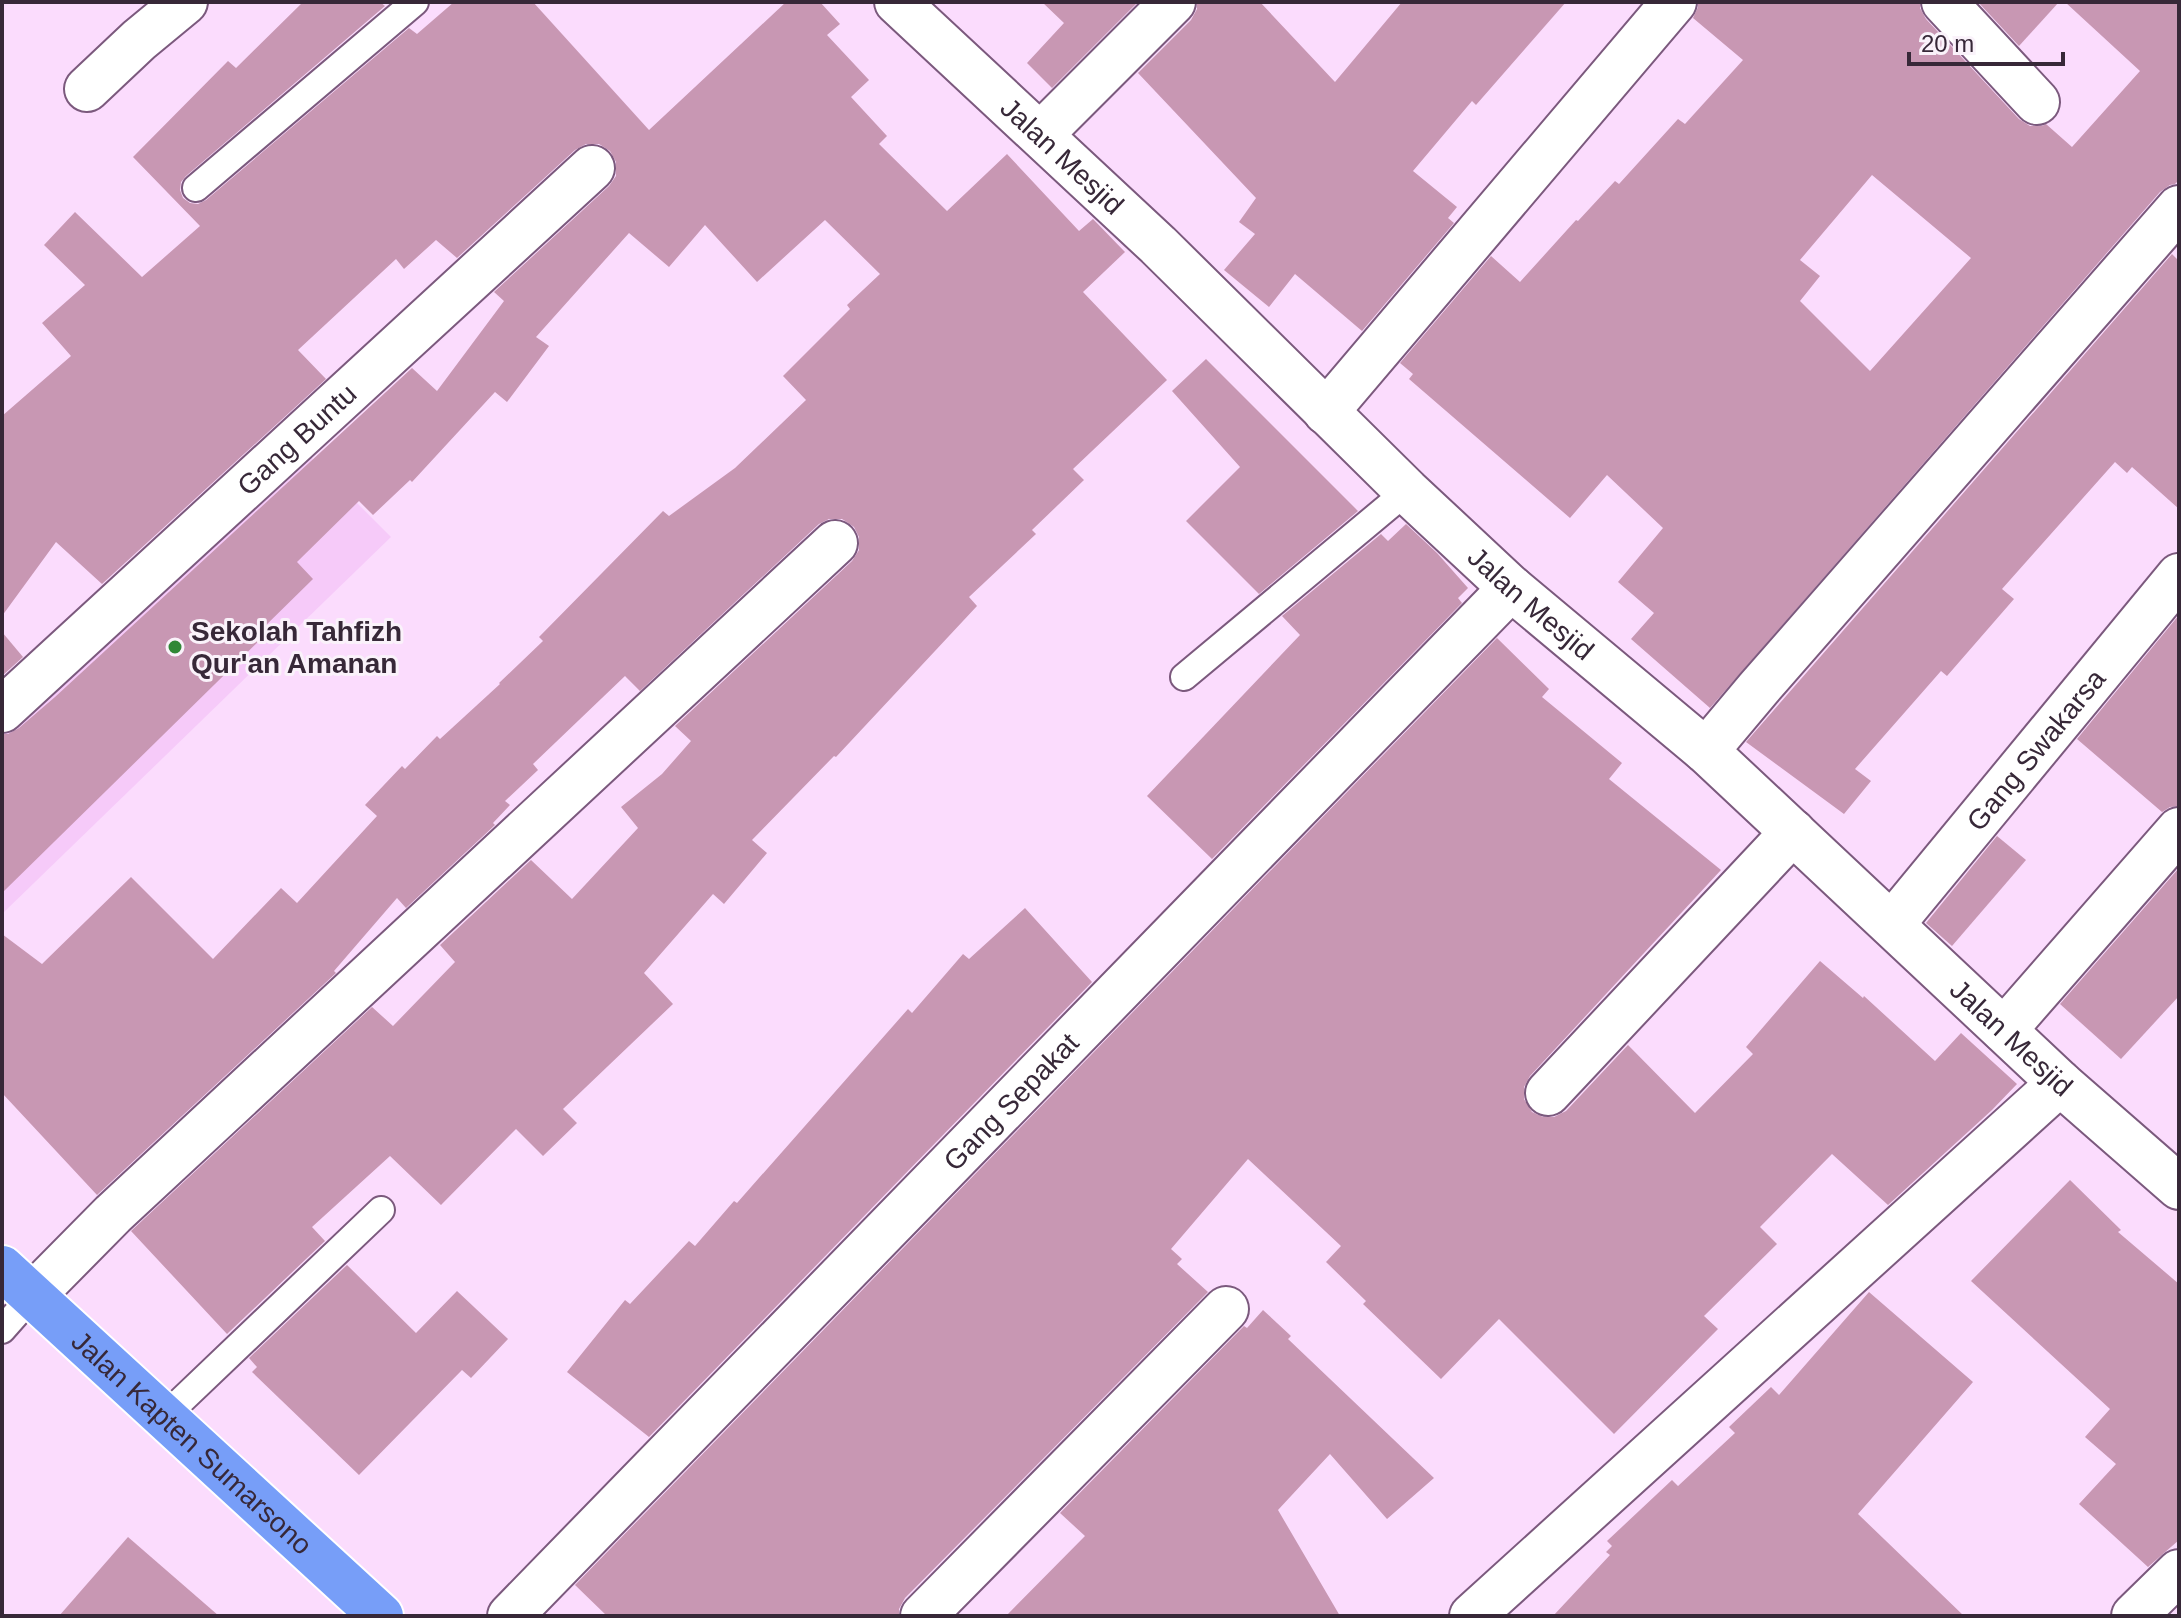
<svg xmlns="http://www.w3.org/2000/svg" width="2181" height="1618" font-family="Helvetica,sans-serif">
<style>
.built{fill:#f6caf9}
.building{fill:#c897b3;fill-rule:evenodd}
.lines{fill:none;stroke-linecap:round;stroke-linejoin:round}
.service-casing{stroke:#7b597d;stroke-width:30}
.minor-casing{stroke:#7b597d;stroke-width:48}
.trunk-casing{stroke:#fff;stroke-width:48}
.service{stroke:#fff;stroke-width:26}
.minor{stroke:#fff;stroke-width:44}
.trunk{stroke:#779ef8;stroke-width:44}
.poi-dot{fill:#308736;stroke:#faf2fa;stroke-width:3}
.labels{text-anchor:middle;stroke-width:6;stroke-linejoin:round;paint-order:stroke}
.street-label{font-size:28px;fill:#372838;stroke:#faf2fa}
.poi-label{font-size:28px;font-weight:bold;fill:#372838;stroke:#faf2fa;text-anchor:start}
</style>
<rect width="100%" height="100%" fill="#fbdcfd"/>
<!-- built -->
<polygon class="built" points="296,442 391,537 2,914 2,714"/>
<!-- building -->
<g class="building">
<polygon points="303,2 380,2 385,6 186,176 181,182 180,190 183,198 190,203 198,204 206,200 409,28 417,34 454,2 533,2 649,130 786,2 820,2 840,24 827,35 869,80 851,97 887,136 879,144 947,211 1007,154 1079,231 1093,219 1125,252 1083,292 1167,380 1073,469 1084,480 1032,530 1036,534 969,597 977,606 836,757 834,756 752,840 767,853 724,904 713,894 644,973 673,1004 563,1109 577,1123 543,1156 516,1129 441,1205 390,1156 312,1227 325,1241 227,1334 131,1231 372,1007 393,1026 455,962 440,945 531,860 572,899 638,828 621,807 662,774 691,741 675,726 852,561 859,550 859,537 854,527 842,519 829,519 819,524 640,691 625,676 533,764 538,770 505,801 510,805 493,823 495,825 406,908 397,898 334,971 336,973 97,1195 2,1093 2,934 42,964 131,877 213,959 281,888 297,903 377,816 365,805 402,766 405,769 437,736 440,739 500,684 499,683 543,641 539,637 663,511 669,516 735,468 806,400 783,376 850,309 847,305 880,274 825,220 757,282 705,225 669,267 629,233 536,337 549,346 507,402 495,392 412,482 410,480 373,515 359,501 297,562 313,579 258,633 263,637 2,893 2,734 8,734 19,728 55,697 412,368 437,391 504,301 494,292 609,186 616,176 616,162 610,151 599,144 586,144 575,150 457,258 436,240 404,269 396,259 298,350 326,379 102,584 56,542 2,616 2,416 71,356 42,323 85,285 44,245 75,212 142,277 200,226 133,157 228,61 236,68"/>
<polygon points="1042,2 1138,2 1052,88 1027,63 1064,23"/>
<polygon points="1197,2 1260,2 1335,82 1402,2 1566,2 1476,105 1472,101 1413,171 1457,207 1448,218 1454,223 1362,331 1295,274 1269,307 1224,270 1255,234 1239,222 1256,198 1138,73 1191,20 1197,9"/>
<path d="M1698 2H1920V8L1926 19 2019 119 2030 126H2042L2046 124 2072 147 2140 71 2065 2H2179V180L2175 184 2170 185 2160 192 1710 708 1631 639 1654 613 1618 582 1663 528 1607 475 1570 518 1409 379 1413 374 1400 363 1491 256 1520 282 1576 220 1578 221 1615 181 1619 184 1678 119 1685 124 1743 60 1693 18 1698 7ZM1872 175 1971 258 1870 371 1800 301 1820 276 1800 260Z"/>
<polygon points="1978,2 2059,2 2019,46"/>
<polygon points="2172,254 2179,261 2179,509 2132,467 2127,473 2115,462 2002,589 2014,599 1947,676 1941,671 1855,769 1871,781 1844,814 1746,742"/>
<polygon points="1206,359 1358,511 1259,594 1186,521 1240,467 1172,391"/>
<polygon points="1406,524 1437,553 1468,588 1458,598 1462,603 1212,859 1147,796 1300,635 1282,616 1381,534 1388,541"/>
<polygon points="2179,615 2179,806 2170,807 2162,812 2077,739"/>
<polygon points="2,632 23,657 2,676"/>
<polygon points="1497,638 1549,689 1542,697 1622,763 1609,779 1721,870 1530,1076 1524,1087 1524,1099 1532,1112 1543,1117 1554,1117 1566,1111 1628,1045 1695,1113 1753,1054 1746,1047 1820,961 1863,998 1864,996 1935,1061 1961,1033 2017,1084 1992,1110 1888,1205 1832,1154 1760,1227 1777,1244 1704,1316 1718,1329 1614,1434 1499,1319 1441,1379 1363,1304 1366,1301 1326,1262 1341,1246 1248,1159 1171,1249 1182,1259 1177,1264 1208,1292 905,1598 899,1609 899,1616 607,1616 575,1585"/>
<polygon points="1997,836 2026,860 1952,946 1926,923"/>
<polygon points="2179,868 2179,996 2121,1059 2060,1004"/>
<polygon points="1025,908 1092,982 649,1437 567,1372 625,1300 630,1304 689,1241 695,1246 734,1201 737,1203 908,1009 912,1013 963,954 969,959"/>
<polygon points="2070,1180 2121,1230 2118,1232 2179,1284 2179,1540 2148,1567 2079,1504 2116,1464 2085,1437 2110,1409 1971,1281"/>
<polygon points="347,1265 416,1333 457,1291 508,1339 471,1378 462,1370 359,1475 252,1372 257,1367 249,1358"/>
<polygon points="1869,1292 1973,1382 1858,1514 1964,1616 1553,1616 1610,1555 1606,1552 1612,1546 1607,1541 1672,1480 1678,1486 1735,1433 1729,1427 1771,1387 1779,1395"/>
<polygon points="1263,1310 1291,1336 1288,1339 1434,1478 1387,1519 1330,1454 1278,1510 1340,1616 1006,1616 1085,1536 1060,1513 1244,1326 1247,1328"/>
<polygon points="128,1537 219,1616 59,1616"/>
</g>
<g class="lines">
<!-- service casing -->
<g class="service-casing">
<g id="service">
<polyline points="196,188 415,2"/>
<polyline points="1184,677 1407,491"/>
<polyline points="2,1330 32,1296"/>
<polyline points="163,1418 381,1210"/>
</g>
</g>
<!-- minor casing -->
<g class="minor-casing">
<g id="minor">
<path id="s1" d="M897 2 1158 245 1407 491 1511 588 1706 751 2060 1083 2179 1187"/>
<polyline points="1944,2 2037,102"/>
<polyline points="87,89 139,40 185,2"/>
<polyline points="1041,134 1173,2"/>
<polyline points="1326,412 1674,2"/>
<path id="s2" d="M2 710 592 168"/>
<polyline points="1706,751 1758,689 2179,208"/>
<path id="s3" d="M1892 924 2179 576"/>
<polyline points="2004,1030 2179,830"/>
<polyline points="1548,1093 1793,832"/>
<polyline points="32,1296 113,1214 835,543"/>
<path id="s4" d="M510 1616 1511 588"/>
<polyline points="923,1616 1226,1309"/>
<polyline points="1472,1616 2060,1083"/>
<polyline points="2134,1616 2179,1572"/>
</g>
</g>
<!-- trunk casing -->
<g class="trunk-casing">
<g id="trunk">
<path id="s5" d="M2 1268 381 1616"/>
</g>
</g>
<!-- service -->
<use href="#service" class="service"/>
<!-- minor -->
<use href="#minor" class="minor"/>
<!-- trunk -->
<use href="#trunk" class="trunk"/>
</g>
<!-- markers -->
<circle class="poi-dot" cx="175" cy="647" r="8"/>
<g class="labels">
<!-- street labels -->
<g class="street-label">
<text dy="10" stroke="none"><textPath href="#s1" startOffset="226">Jalan Mesjid</textPath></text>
<text dy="10" stroke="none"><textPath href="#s2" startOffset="400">Gang Buntu</textPath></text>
<text dy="10" stroke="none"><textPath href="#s1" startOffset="874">Jalan Mesjid</textPath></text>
<text dy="10" stroke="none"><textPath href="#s3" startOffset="226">Gang Swakarsa</textPath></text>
<text dy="10" stroke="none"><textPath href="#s1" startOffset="1522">Jalan Mesjid</textPath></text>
<text dy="10" stroke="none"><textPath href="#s4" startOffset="718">Gang Sepakat</textPath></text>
<text dy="10" stroke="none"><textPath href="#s5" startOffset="258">Jalan Kapten Sumarsono</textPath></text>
</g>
<!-- poi labels -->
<g class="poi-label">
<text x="191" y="641">Sekolah Tahfizh<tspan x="191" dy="32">Qur'an Amanan</tspan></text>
</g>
</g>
<!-- border -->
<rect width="2181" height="1618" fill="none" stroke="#372838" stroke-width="8"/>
<!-- scale -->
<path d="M1909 52v12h154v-12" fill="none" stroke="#372838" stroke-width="4"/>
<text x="1921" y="52" font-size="24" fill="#372838" stroke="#faf2fa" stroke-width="6" paint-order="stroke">20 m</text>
</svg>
